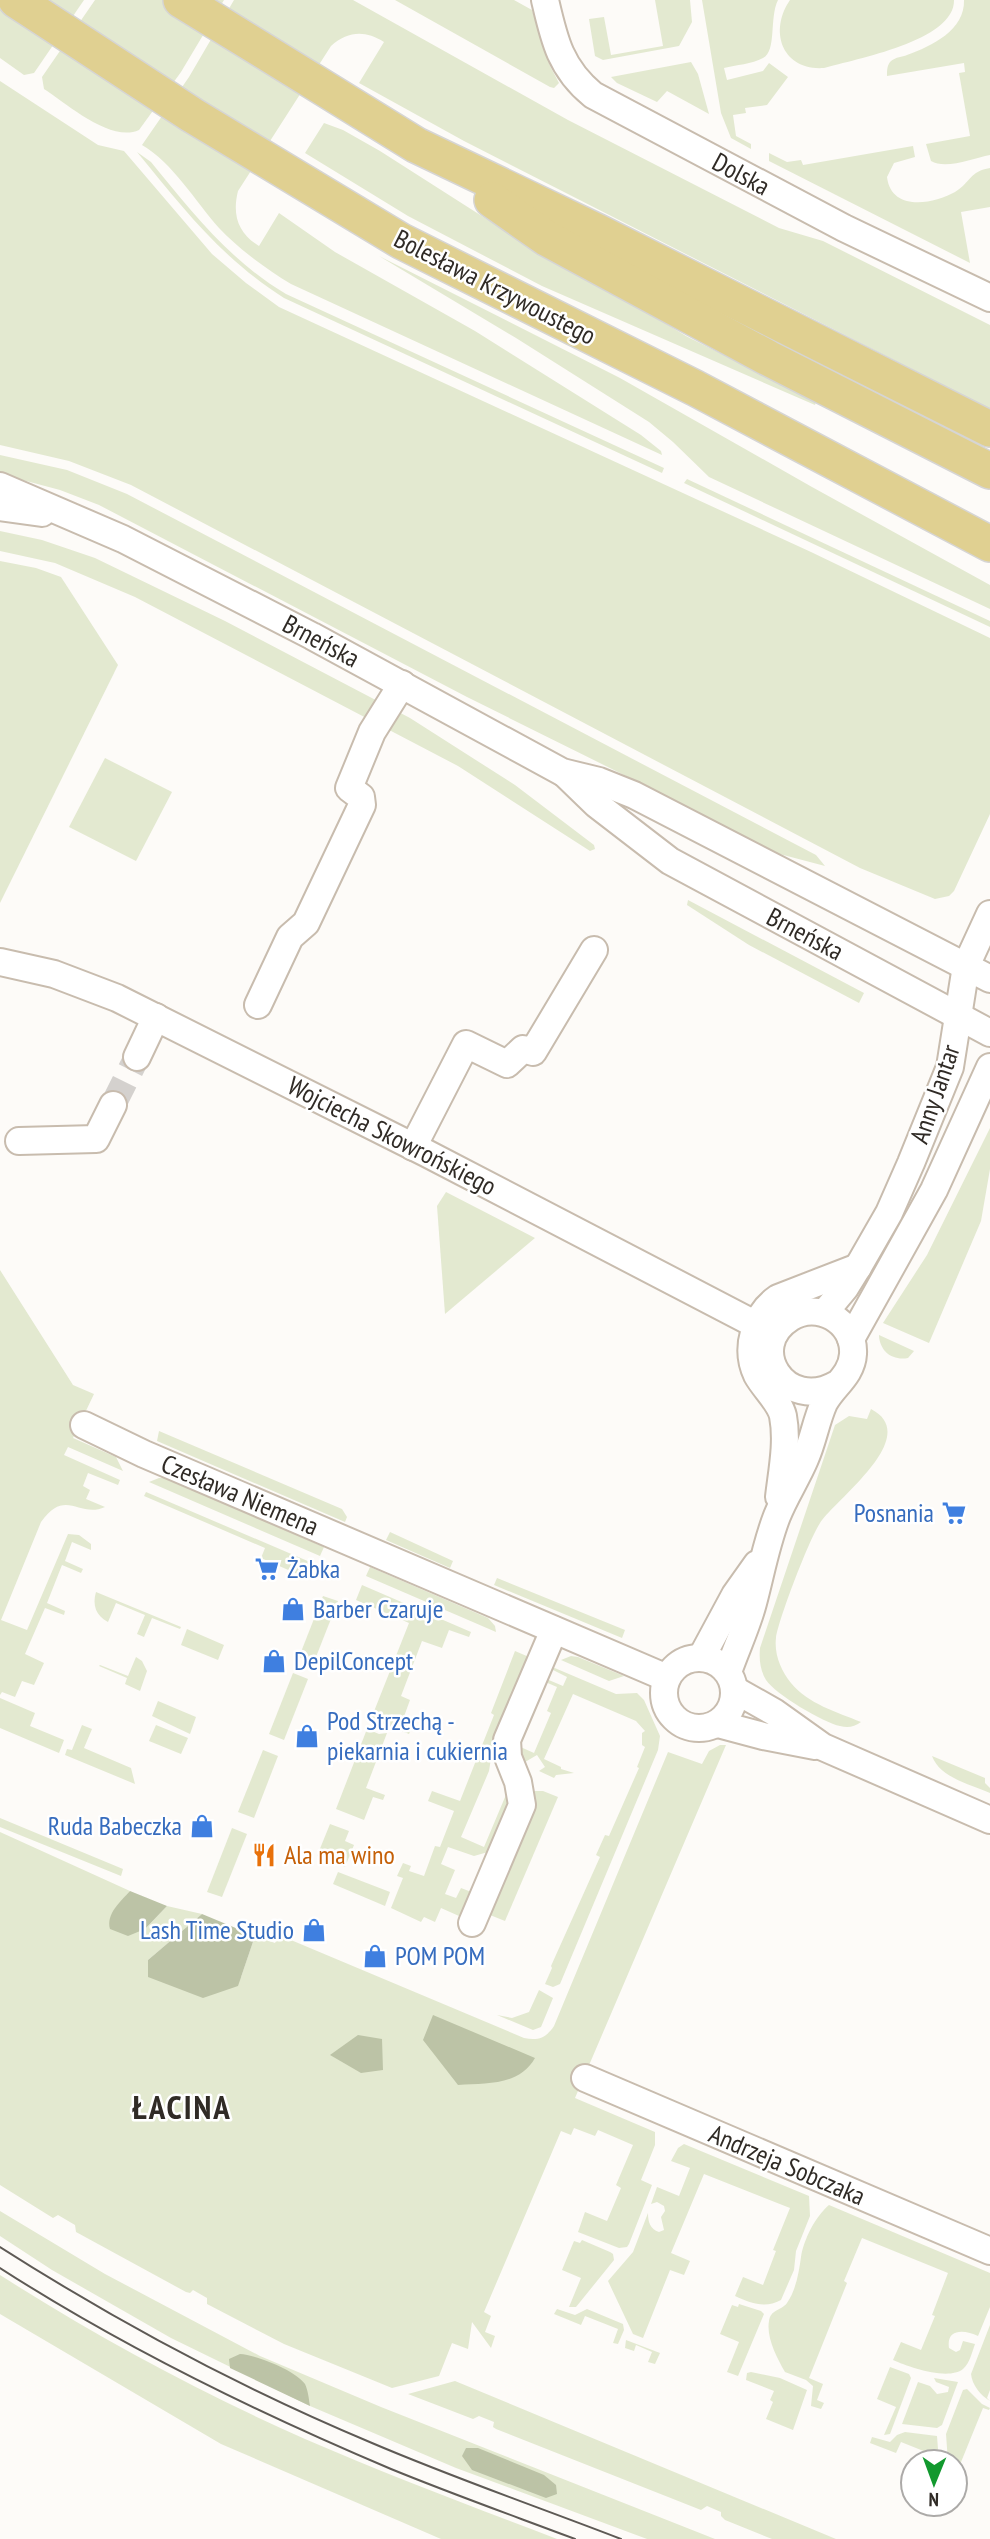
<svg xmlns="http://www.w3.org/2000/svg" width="990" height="2539" font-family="'PT Sans Narrow',sans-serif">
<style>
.green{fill:#e3e9d0}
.forest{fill:#bcc3a6}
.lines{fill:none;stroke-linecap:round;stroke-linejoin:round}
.minor-tunnel{stroke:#d4d1ce;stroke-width:26;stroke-dasharray:26 13;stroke-linecap:butt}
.minor-casing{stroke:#c8bcae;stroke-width:30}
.major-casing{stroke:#d6d5d4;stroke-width:38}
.minor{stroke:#fff;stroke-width:26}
.major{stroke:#e0d091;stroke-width:35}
.tram{stroke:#5e5a55;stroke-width:2}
.labels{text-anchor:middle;stroke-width:5;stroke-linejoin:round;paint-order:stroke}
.street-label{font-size:26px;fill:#302b26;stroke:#fff}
.shop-label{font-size:26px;fill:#366cbe;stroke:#fff;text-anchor:start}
.food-label{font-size:26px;fill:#c56008;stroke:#fff;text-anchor:start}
.district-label{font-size:33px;font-weight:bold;letter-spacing:2px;fill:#302b26;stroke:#fff}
</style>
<rect width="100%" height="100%" fill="#fdfbf8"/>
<!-- green -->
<g class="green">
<polygon points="0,0 84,0 34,73 24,75 0,58"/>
<path d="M95 0H224L181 72 139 130C111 143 67 104 44 89L42 77Z"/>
<path d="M234 0H353L568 120 779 228 823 241 990 325V409L464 141 359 83 384 42C365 30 348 31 331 46L238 191C232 215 238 233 259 246L279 213 335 252 475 331 641 435 661 451 662 455 291 284C265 268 240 250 219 228 196 202 172 162 142 145L189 77Z"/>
<polygon points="395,0 514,0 532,10 550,66 559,83 554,88 550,87"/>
<polygon points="655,0 690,0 692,22 679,46 603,60 595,56 589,19 604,17 611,55 663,46"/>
<path d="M702 0H778C769 18 777 51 763 58 752 64 736 65 724 68L727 80 763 71 769 63 788 77 767 105 745 108 746 113 733 115 736 136 751 144V149L731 138 721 113Z"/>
<path d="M790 0H954C955 41 855 59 824 68 783 71 768 32 790 0Z"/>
<path d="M964 0H990V155C973 158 946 170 931 161L926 144 970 136 959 73 965 72 964 63 887 76C887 70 887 65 891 61 896 57 902 57 907 55 932 46 965 30 964 0Z"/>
<polygon points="691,62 698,74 709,114 667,91 657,102 617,83 611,77"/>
<polygon points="0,81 98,145 124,151 212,254 246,283 279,307 811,552 990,638 990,814 954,891 949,896 935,899 860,868 131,485 69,461 0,445"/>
<polygon points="324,123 343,130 380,151 499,227 614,292 686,336 816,402 815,405 542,286 408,216 305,153"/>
<path d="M913 146 915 157 894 163 887 177C891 211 932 205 955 192 970 183 970 171 990 168V207L961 212 970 263 769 161V153L787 162 801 160 803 165Z"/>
<path d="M137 152 151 162C192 212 230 261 286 294L664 468 662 473 284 298C220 257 184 209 137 152Z"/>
<polygon points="379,256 620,378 812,487 990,585 990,609 709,477 673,442 649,422 516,338"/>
<polygon points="0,455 67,470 127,494 816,855 825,866 772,852 632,779 467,697 99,505 60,490 0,474"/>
<polygon points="687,479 990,621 990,627 684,483"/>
<polygon points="0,531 42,540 95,558 225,621 410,718 515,785 594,845 595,849 590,851 458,766 135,597 55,563 0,551"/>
<polygon points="0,561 36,568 61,577 118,665 0,903"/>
<polygon points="105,758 172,792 136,861 69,827"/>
<polygon points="688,900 864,993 859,1003 749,945 687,905"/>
<polygon points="990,1128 990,1169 981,1221 929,1343 883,1323 927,1255"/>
<polygon points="446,1192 535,1238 445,1314 437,1206"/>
<path d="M0 1270 73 1385 94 1394 73 1438 116 1457 123 1471 68 1447 64 1455 120 1480 118 1485 88 1473 83 1486 90 1490 86 1499 105 1507C79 1519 66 1487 41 1522L1 1620 27 1630 68 1534 79 1535 91 1544V1550L72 1542 65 1561 83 1569 81 1573 62 1565 47 1603 65 1611 64 1615 45 1608 25 1654 44 1663 34 1685 22 1681 15 1697 2 1692 0 1695Z"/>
<path d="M879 1336V1335L914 1351 908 1358C892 1361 880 1351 879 1336Z"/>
<path d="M871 1409C923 1436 837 1498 820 1523 809 1540 779 1618 776 1638 774 1654 781 1671 791 1683 808 1704 837 1712 861 1722 854 1727 848 1728 840 1726 824 1723 775 1694 766 1680 760 1670 759 1659 760 1648L835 1425 849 1416 867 1419Z"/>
<polygon points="159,1431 342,1509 347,1517 345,1522 157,1441"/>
<polygon points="159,1478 165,1478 324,1547 320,1556 149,1482"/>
<polygon points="146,1492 317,1565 311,1580 261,1558 265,1548 144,1496"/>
<polygon points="390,1532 453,1561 450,1568 386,1540"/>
<polygon points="370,1567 488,1618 495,1626 496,1632 366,1576"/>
<polygon points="497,1578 625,1630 622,1638 494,1585"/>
<polygon points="362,1585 471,1632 469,1637 449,1630 442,1648 422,1641 401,1696 410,1700 402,1722 412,1726 409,1734 371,1719 409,1623 356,1600"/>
<path d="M96 1592 181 1627 180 1629 152 1618 144 1637 137 1634 145 1615 116 1603 108 1622C96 1616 92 1605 96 1592Z"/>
<polygon points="323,1596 338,1601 314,1662 299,1657"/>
<polygon points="187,1629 224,1645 218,1660 181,1645"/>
<polygon points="515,1651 529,1657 494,1739 489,1771 461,1837 484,1847 511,1783 514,1791 488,1852 474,1856 448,1847 441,1864 455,1870 445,1894 456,1898 461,1888 474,1893 459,1916 441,1908 435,1922 424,1917 421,1922 391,1908 403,1878 397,1876 403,1863 411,1866 409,1871 424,1876 435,1846 440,1847 454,1811 428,1801 432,1791 460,1801 494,1715 491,1713"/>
<polygon points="571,1656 578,1657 624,1676 609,1681 561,1660"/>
<polygon points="136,1657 142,1661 147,1671 140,1691 125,1684 127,1678 99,1666 100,1665 128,1676"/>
<polygon points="550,1666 616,1694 637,1693 644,1700 660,1736 658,1750 560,1984 553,1987 545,1984 552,1968 551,1966 600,1857 596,1855 605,1835 609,1836 639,1768 637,1767 645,1747 642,1745 642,1733 645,1731 636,1721 573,1694 544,1759 561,1767 561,1769 574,1773 556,1775 554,1778 539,1771 545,1767 537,1755 520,1765 516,1745 534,1753 551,1713 547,1711 557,1687 543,1681 544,1678 563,1686 567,1677 549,1668"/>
<polygon points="293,1673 308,1679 284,1740 269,1734"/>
<polygon points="0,1698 35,1713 30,1726 64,1740 59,1753 0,1728"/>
<polygon points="158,1701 196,1717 190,1734 152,1716"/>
<polygon points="82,1725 92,1729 84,1748 131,1768 135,1784 65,1755 67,1749 72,1750"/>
<polygon points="156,1725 188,1738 181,1754 149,1741"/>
<polygon points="367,1729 379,1734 387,1733 366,1788 385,1795 383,1800 373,1797 364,1820 336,1809"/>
<path d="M720 1745H726L575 2098 655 2132V2145L641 2180 652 2185 629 2244 627 2247 619 2248 578 2232 585 2212 607 2221 621 2188 616 2185 633 2145 598 2130 595 2136 574 2128 571 2135 561 2131 484 2312 491 2316 485 2332 495 2336 491 2348 472 2322 468 2349 452 2343 439 2376 392 2388 284 2344 207 2304V2298L193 2290 190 2293 186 2292 76 2232 75 2225 58 2215 53 2218 0 2185V1832L130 1891 114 1910 145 1929 167 1906 202 1914 148 1960 241 1977 255 1936 275 1943 279 1935 524 2038C538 2041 546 2038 554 2026L668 1752 702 1764 709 1751Z"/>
<polygon points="263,1750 278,1756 254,1818 238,1812"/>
<path d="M932 1756 985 1778V1783L990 1788V1793C970 1784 940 1778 932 1756Z"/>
<polygon points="531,1791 543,1791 558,1797 505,1921 485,1913"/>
<polygon points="0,1818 123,1869 121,1876 0,1827"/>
<polygon points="330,1824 349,1831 345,1841 354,1845 345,1867 317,1856"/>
<polygon points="232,1828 247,1834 222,1897 207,1892"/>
<polygon points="338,1872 390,1892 385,1906 333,1884"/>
<polygon points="539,1990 553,1998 541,2027 533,2030 497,2015 512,2018 529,2012"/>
<path d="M684 2144 809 2196 810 2216 796 2251 794 2270 781 2300C765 2309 751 2303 735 2296L743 2277 763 2285 776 2251 773 2250 790 2208 704 2174 671 2253 690 2261 684 2275 670 2270 643 2338 633 2334 608 2281 633 2252 648 2213C648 2222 650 2229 659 2232L664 2230 661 2217 665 2211 664 2206 657 2202 651 2204 657 2187 679 2196 690 2168 671 2161 678 2148Z"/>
<path d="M829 2205 990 2273V2307L978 2336C965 2330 946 2328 949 2348L956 2352 960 2350 963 2341 975 2344C972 2352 970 2363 963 2369 948 2381 909 2367 893 2360L901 2342 921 2350 935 2316 932 2315 948 2273 862 2238 844 2281 847 2283 809 2378 823 2384 817 2400 824 2403 821 2409 811 2406 813 2386 806 2380 785 2372C777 2358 766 2337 769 2321 771 2309 781 2311 787 2303 796 2290 799 2272 801 2257 804 2239 815 2217 829 2205Z"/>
<polygon points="0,2211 105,2274 260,2356 381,2407 715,2539 647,2539 456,2468 310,2406 171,2338 52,2270 0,2236"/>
<polygon points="582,2240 610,2252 613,2254 614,2260 576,2307 569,2307 581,2278 562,2270 574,2241 580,2243"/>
<path d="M0 2275C97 2337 199 2392 305 2439 388 2475 473 2507 557 2539H441L221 2444 0 2314Z"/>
<polygon points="739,2304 761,2311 764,2314 738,2376 727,2372 739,2342 720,2334 732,2305 738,2307"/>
<polygon points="557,2309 575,2315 587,2309 623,2324 624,2330 618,2344 613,2343 618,2329 585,2316 581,2325 554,2314"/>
<path d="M990 2325V2390L987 2398 990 2401C981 2396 972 2385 971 2374Z"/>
<polygon points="626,2340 660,2353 655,2364 648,2362 652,2352 636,2345 634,2351 625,2348"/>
<polygon points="890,2367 909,2374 911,2378 890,2434 884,2435 896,2407 877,2399"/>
<polygon points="751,2372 780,2378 807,2390 793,2430 766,2419 773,2402 770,2400 774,2391 746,2380 747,2373"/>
<polygon points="934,2378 958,2382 942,2425 937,2428 902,2424 918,2382 930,2386 937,2394 948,2392 949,2387 936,2382"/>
<polygon points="455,2381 836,2539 772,2539 725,2520 721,2516 721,2512 707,2506 701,2510 496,2429 493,2427 494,2422 479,2416 473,2419 408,2394"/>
<polygon points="967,2389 982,2404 990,2408 989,2410 983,2408 959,2467 955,2466 955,2462 948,2462 946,2434 963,2390"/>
<polygon points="905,2432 937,2436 938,2449 932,2462 929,2462 931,2454 901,2442 896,2453 870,2443 872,2437 890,2442 897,2435"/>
</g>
<!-- forest -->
<g class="forest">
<path d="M130 1891 167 1906 145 1929 128 1936 110 1929C106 1914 120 1902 130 1891Z"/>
<polygon points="202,1914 255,1936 238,1986 203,1998 148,1977 148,1960"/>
<path d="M433 2015 535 2058C519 2086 487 2083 458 2085L423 2040Z"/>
<polygon points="358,2035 382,2039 383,2070 361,2073 330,2055"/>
<path d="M240 2354C256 2355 295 2370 305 2384 308 2390 309 2400 310 2406L230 2368 229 2359Z"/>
<polygon points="466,2448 478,2448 544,2475 556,2485 557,2494 546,2498 472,2470 462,2456"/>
</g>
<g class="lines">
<!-- minor-tunnel -->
<polyline class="minor-tunnel" points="113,1105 137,1057"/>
<!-- minor casing -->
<g class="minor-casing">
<g id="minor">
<path d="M545 0C554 39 560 68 593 95L844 228 990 298"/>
<polyline points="0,486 123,539 312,636 562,772 599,781 634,795 990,979"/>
<polyline points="0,507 42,513"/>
<polyline points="564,773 596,804 670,861 990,1033"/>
<polyline points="0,962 54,974 117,998 426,1153 774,1334"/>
<polyline points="258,1005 290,937 306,923 362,805 361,797 349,788 372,732 402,684"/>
<polyline points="137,1057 156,1017"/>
<polyline points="19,1141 96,1139 113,1105"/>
<polyline points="413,1147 466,1044 507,1064 523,1049 533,1052 594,950"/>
<polyline points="825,1312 845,1288 858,1267 889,1213 911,1163 950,1067 966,966 990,914"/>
<polyline points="851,1339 934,1190 990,1067"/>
<polyline points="84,1425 144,1454 667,1678"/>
<path d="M779 1497C782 1471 788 1442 783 1416 780 1402 764 1388 757 1375 744 1348 755 1314 778 1298L858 1267"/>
<circle cx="699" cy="1693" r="35"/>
<polyline points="701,1658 735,1595 757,1564"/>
<path d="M728 1672C736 1649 747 1626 753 1603 761 1573 766 1544 777 1516 785 1496 797 1478 805 1459 813 1441 816 1421 824 1403 833 1386 852 1375 853 1354 855 1321 817 1300 790 1318 744 1347 785 1414 837 1384"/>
<polyline points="735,1690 774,1712 823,1747 990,1820"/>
<polyline points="718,1724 763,1736 815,1746"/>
<polyline points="472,1923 522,1805 518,1782 508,1757 507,1740 554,1630"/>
<polyline points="585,2078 990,2251"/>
</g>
</g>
<!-- major casing -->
<g class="major-casing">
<g id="major">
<polyline points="16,0 192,115 401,241 695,388 990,544"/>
<polyline points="181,0 416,145 598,232 990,429"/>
<polyline points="492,200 546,238 768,358 990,471"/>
</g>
</g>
<!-- minor -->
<use href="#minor" class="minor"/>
<!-- major -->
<use href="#major" class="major"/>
<!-- tram -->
<g class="tram">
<path d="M0 2247C119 2323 243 2389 372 2443 454 2478 538 2507 621 2539"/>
<path d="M0 2268C124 2348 256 2412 391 2469 452 2494 514 2516 575 2539"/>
</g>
</g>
<!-- icons -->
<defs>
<g id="supermarket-bare" transform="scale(1.89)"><path d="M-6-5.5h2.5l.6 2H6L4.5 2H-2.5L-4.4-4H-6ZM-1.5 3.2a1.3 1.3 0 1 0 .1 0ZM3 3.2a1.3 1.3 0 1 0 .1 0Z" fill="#3f7fe0" stroke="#fff" stroke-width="2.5" paint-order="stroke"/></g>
<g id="shop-bare" transform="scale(1.89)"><path d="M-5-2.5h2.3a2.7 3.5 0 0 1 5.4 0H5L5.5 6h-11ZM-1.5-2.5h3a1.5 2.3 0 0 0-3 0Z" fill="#3f7fe0" stroke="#fff" stroke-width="2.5" paint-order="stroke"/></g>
<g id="restaurant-bare" transform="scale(1.89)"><path d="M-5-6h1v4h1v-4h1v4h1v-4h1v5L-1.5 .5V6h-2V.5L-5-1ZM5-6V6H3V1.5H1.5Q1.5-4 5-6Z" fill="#e8710a" stroke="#fff" stroke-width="2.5" paint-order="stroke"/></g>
</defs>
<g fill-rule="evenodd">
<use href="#supermarket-bare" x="954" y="1513"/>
<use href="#supermarket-bare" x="267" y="1569"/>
<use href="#shop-bare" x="293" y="1609"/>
<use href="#shop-bare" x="274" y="1661"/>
<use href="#shop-bare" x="307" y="1736"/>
<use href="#shop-bare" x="202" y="1826"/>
<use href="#restaurant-bare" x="264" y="1855"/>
<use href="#shop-bare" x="314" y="1930"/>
<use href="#shop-bare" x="375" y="1956"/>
</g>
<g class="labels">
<!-- street labels -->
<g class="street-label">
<text transform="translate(741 174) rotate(28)" y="9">Dolska</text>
<text transform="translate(495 287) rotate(27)" y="9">Bolesława Krzywoustego</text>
<text transform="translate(321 641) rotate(28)" y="9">Brneńska</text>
<text transform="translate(805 934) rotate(28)" y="9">Brneńska</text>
<text transform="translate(935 1094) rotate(-71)" y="9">Anny Jantar</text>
<text transform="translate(392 1136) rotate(27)" y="9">Wojciecha Skowrońskiego</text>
<text transform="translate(240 1495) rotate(23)" y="9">Czesława Niemena</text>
<text transform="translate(787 2165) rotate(23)" y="9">Andrzeja Sobczaka</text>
</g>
<!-- shop labels -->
<g class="shop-label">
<text x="934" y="1522" text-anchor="end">Posnania</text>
<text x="287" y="1578">Żabka</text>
<text x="313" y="1618">Barber Czaruje</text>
<text x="294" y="1670">DepilConcept</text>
<text x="327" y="1730">Pod Strzechą -<tspan x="327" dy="30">piekarnia i cukiernia</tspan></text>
<text x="182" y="1835" text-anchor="end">Ruda Babeczka</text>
<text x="294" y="1939" text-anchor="end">Lash Time Studio</text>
<text x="395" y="1965">POM POM</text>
</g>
<!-- food labels -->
<g class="food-label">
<text x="284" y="1864">Ala ma wino</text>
</g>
<!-- district labels -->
<g class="district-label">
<text x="182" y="2119">ŁACINA</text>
</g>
</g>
<!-- north arrow -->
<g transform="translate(934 2483) rotate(181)"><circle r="33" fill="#ffffff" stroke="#acaaa8" stroke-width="2"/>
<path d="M0-5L12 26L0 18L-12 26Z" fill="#12992e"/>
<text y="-10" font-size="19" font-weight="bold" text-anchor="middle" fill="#302b26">N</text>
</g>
</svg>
